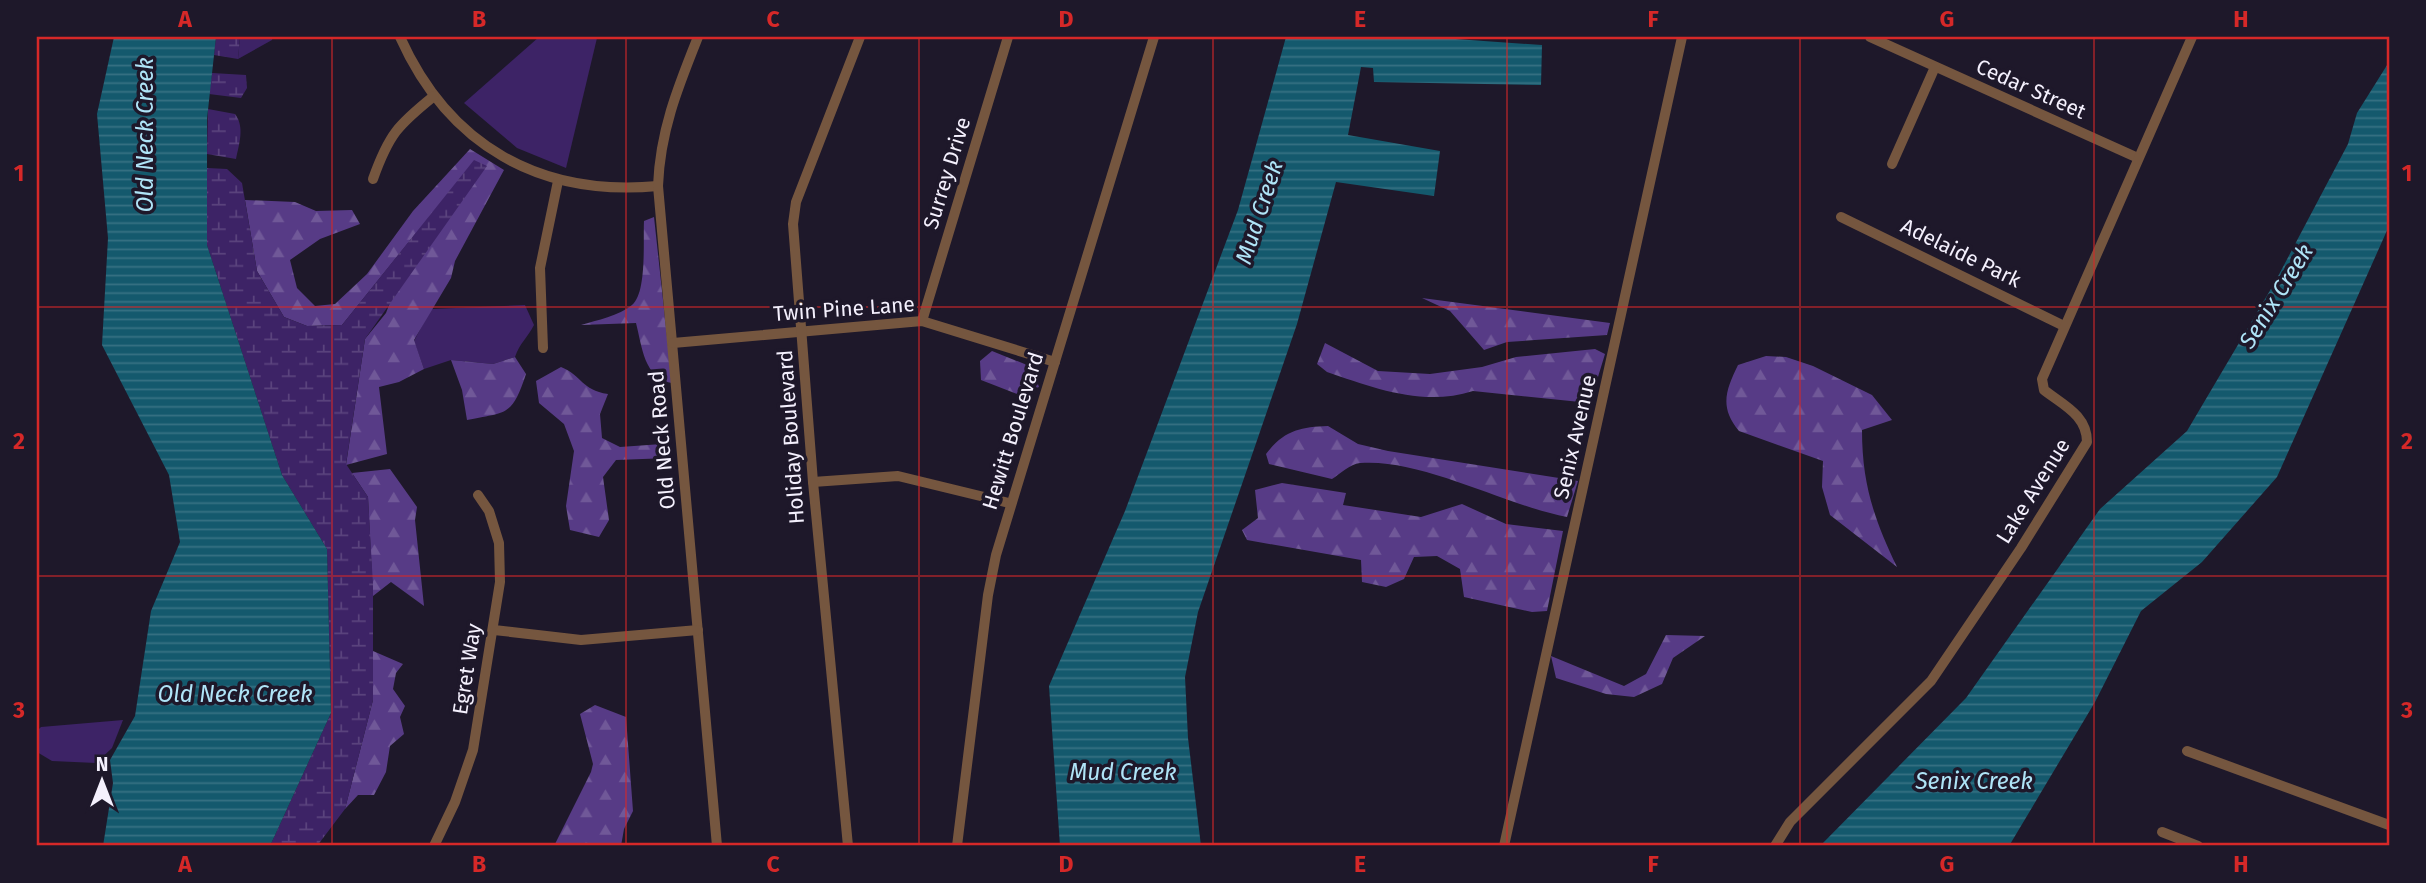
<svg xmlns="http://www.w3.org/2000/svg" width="2426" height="883" font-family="'Fira Sans',sans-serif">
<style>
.green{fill:#3d2366}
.forest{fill:url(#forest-firs)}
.wetland{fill:url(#wetland-marsh)}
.water{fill:url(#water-rules)}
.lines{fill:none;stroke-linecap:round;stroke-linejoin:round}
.minor{stroke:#75563f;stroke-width:10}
.grid{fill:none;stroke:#d62828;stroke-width:2;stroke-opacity:0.55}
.labels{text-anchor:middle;stroke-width:7;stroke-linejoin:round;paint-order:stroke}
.street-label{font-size:21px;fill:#f4f0fd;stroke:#1e182a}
.water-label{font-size:23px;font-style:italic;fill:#afe4f7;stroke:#1e182a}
.neatline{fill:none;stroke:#d62828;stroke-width:2.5}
.grid-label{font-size:23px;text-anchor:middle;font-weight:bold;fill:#d62828}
</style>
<defs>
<pattern id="forest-firs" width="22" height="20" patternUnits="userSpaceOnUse" patternTransform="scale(1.75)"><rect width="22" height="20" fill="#573b86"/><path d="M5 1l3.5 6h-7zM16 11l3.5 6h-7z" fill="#705898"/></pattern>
<pattern id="wetland-marsh" width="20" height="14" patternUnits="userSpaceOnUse" patternTransform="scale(1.75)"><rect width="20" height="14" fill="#3d2366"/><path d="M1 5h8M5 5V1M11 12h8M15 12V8" fill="none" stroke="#5a437d"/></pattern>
<pattern id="water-rules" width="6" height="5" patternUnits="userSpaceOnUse" patternTransform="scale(1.75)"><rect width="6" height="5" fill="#14596d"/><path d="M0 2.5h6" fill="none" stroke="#377183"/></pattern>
</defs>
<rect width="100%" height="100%" fill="#1e182a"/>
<!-- green -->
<g class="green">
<polygon points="240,37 273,37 272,40 238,59"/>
<polygon points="539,37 597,38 566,168 517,148 464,103"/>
<path d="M525 305 534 325C528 337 519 344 515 357L493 364 451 360 424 369 414 341 431 309Z"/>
<polygon points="123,720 112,748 96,763 52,761 37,752 37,731 41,727"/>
</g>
<!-- forest -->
<g class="forest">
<polygon points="470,149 504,170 455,261 451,278 414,340 424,369 399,382 379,387 387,454 346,465 365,339 386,313 416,233 342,325 307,326 284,317 257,271 245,200 295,202 316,211 352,210 360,224 320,239 290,260 297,288 315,306 335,304 367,274 413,211"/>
<path d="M654 217 672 383C644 379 642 346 636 323L581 325C597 320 619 316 632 305 647 293 643 241 644 221Z"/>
<polygon points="1422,298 1610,323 1607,335 1507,342 1484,350 1450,311"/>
<path d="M1325 343 1378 371 1430 374 1482 367 1516 357 1595 349 1605 354 1590 403 1473 391C1423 407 1374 388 1327 372L1317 364Z"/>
<polygon points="992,351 1032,367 1039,387 1017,394 981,380 980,361"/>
<path d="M1766 356 1786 357 1813 366 1872 395 1892 420 1862 430C1862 484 1874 519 1897 567L1830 515 1822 487 1823 461 1739 431C1719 407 1726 390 1738 365Z"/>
<path d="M515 357 526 374C512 416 508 412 467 420L462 390 451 360 493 364Z"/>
<path d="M561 367C583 376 581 390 608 394L600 414 602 438 620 447 662 444 669 458 616 460 603 477 609 520 599 537 570 530 566 506 574 451 564 424 539 403 536 381Z"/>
<path d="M1328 426 1358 444 1388 451 1578 481 1567 517C1504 505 1422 458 1360 463 1350 464 1340 474 1332 479L1269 464 1266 454C1283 431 1300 427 1328 426Z"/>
<polygon points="390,469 417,507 415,520 424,606 391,582 373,596 368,497 352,473"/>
<polygon points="1282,483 1346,493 1343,505 1421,517 1462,504 1506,524 1563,531 1547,611 1532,612 1464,597 1460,569 1437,556 1414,557 1404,579 1386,587 1362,582 1361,560 1247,540 1242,530 1258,518 1255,490"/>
<polygon points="1666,635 1705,636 1673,658 1662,684 1634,697 1606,694 1556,678 1551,656 1624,686 1646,674"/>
<polygon points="373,651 403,664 396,673 393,689 405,706 400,717 404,734 390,746 386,772 374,795 358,795 345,809 373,700"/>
<polygon points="595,705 626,717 633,811 624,829 621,846 554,846 591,772 593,764 580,714"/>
</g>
<!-- wetland -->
<g class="wetland">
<polygon points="216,37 240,37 238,59 214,55"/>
<polygon points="212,73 246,75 247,88 241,98 209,94"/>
<path d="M208 109 235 114C245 127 239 144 236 159L207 154Z"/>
<polygon points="474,160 487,166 365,339 346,464 368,497 373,585 373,700 345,809 317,846 270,846 331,713 327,549 282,475 207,245 207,168 227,169 242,183 257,271 284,317 307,326 342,325"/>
</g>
<!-- water -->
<g class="water">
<polygon points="114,37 216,37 207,119 207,245 282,475 327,549 331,713 270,846 103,846 113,783 110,760 135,716 151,611 180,542 169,475 102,345 108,238 97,114"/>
<polygon points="1286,37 1427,37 1542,45 1541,85 1374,82 1373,68 1361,67 1348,135 1440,151 1434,196 1336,182 1297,324 1198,612 1185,677 1188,738 1201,846 1060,846 1049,686 1125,511 1238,210"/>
<polygon points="2389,62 2389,226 2277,477 2202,562 2141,611 2095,702 2009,846 1820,846 1966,698 2100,509 2187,431 2275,282 2348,144 2357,113"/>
</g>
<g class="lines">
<!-- minor -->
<g class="minor">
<path d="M400 37C449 146 540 197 658 186"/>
<path d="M698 37C678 87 660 131 658 186L717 846"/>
<polyline points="1870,37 2138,158"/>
<polyline points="1892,164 1935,67"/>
<path d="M373 179C389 134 398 125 434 96"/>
<polyline points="1841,217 2064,326"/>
<polyline points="922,321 1008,37"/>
<polyline points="673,343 922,321 1055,362"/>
<polyline points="543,348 540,268 558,181"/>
<polyline points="813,482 898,476 1009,503"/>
<polyline points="494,630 581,640 698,630"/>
<polyline points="2187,751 2389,825"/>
<polyline points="2162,832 2198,846"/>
<polyline points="434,846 455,802 473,750 500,582 499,543 489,511 478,495"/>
<polyline points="848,846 813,482 793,224 796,202 860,37"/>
<polyline points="957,846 988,595 996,555 1154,37"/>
<polyline points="1504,846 1682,37"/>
<path d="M1775 846 1790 822 1931 681 2021 548 2087 442C2087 415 2063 405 2044 390L2042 379 2192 37"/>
</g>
</g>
<!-- grid -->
<path class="grid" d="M332 37V846M626 37V846M919 37V846M1213 37V846M1507 37V846M1800 37V846M2094 37V846M37 307H2389M37 576H2389"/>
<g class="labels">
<!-- street labels -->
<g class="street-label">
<text transform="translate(2031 89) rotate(24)" y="7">Cedar Street</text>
<text transform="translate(947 173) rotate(-73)" y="7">Surrey Drive</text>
<text transform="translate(1961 253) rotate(26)" y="7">Adelaide Park</text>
<text transform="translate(844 309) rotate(-4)" y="7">Twin Pine Lane</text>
<text transform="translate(1013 431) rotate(-73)" y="7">Hewitt Boulevard</text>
<text transform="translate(791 437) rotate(-94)" y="7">Holiday Boulevard</text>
<text transform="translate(1575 437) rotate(-77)" y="7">Senix Avenue</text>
<text transform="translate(662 440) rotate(-95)" y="7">Old Neck Road</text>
<text transform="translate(2033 491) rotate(-58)" y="7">Lake Avenue</text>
<text transform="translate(467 669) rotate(-81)" y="7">Egret Way</text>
</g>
<!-- water labels -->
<g class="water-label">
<text transform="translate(145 135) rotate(-90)" y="8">Old Neck Creek</text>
<text transform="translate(1259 212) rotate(-72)" y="8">Mud Creek</text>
<text transform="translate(2276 296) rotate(-58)" y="8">Senix Creek</text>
<text x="235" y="702">Old Neck Creek</text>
<text x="1123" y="780">Mud Creek</text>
<text x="1974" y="789">Senix Creek</text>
</g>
</g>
<!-- border -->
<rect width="2426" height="883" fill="none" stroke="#1e182a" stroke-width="77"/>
<!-- north arrow -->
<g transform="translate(102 781)" stroke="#1e182a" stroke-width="5" paint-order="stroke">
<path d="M0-5L12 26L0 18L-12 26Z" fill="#f4f0fd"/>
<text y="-10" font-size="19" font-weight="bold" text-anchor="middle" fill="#f4f0fd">N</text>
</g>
<rect x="38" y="38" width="2350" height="806" class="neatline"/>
<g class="grid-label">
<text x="185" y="27">A</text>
<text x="479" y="27">B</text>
<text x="773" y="27">C</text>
<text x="1066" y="27">D</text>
<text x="1360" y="27">E</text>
<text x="1653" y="27">F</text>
<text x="1947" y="27">G</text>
<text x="2241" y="27">H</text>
<text x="19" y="181">1</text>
<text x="2407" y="181">1</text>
<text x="19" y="449">2</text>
<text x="2407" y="449">2</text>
<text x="19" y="718">3</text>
<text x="2407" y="718">3</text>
<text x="185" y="872">A</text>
<text x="479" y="872">B</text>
<text x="773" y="872">C</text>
<text x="1066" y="872">D</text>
<text x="1360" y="872">E</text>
<text x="1653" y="872">F</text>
<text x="1947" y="872">G</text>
<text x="2241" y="872">H</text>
</g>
</svg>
